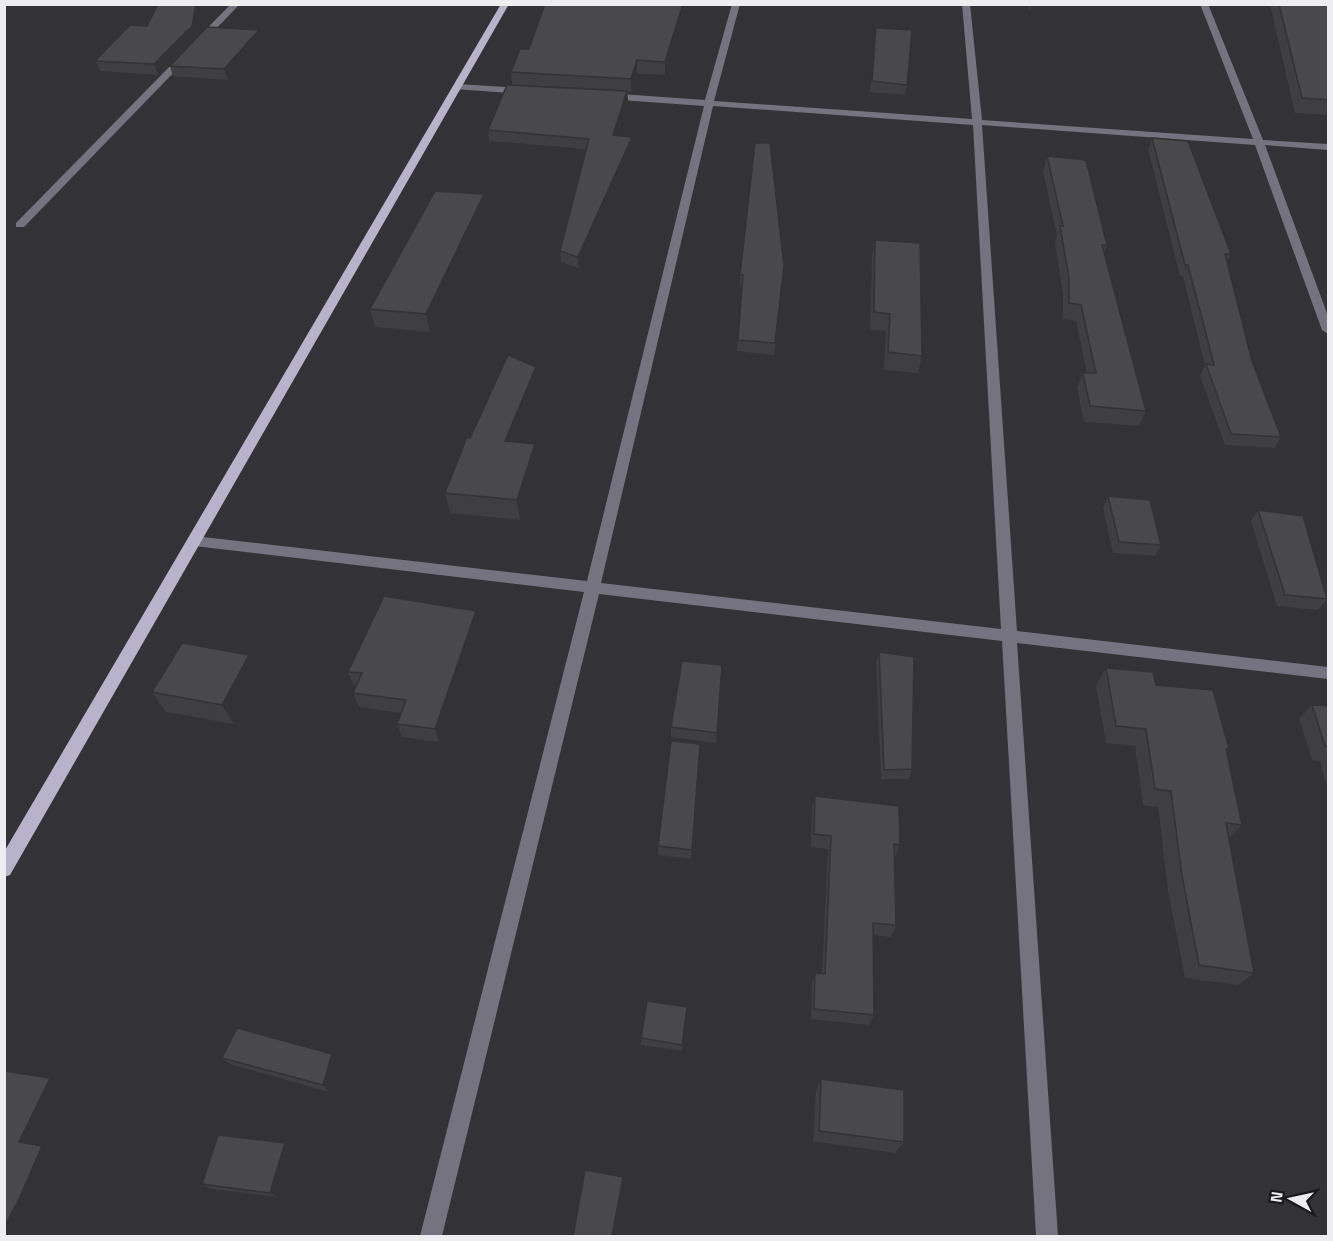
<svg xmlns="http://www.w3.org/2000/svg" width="1333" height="1241" font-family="'Titillium Web',sans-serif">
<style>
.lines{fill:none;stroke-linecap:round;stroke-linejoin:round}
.minor{fill:#75737f;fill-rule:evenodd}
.major{fill:#b8b2cb;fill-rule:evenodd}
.wall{fill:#3f3e41}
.shaded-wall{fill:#333235}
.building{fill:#49484c;stroke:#333235;stroke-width:1.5}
</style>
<rect width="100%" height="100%" fill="#333236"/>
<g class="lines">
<!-- minor -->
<g class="minor">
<polygon points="231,4 240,4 24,227 16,227 16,223"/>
<path d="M732 4H740L714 101 972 119 962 4H970L982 120 1253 139 1200 4H1208L1263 140 1328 144V150L1265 145 1328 316V334L1322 330 1255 145 982 125 1017 631 1328 667V679L1017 643 1058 1236H1036L1002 641 599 594 442 1236H420L584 592 194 546 187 541 194 536 587 581 704 106 607 99 602 96 607 93 705 100ZM713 106 973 125 1001 629 601 583Z"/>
<polygon points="457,84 523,88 528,91 523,94 454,89 454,85"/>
</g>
<!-- major -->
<polygon class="major" points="501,4 509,4 10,875 4,877 4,852"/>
</g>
<!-- wall -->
<g class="wall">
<polygon points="545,4 686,4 665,75 637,74 631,92 627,92 628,102 617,135 632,137 632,147 579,268 561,262 560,251 586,149 489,141 488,130 512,85 511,72 529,49"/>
<polygon points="1028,4 1064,4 1030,12"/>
<polygon points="1267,4 1329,4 1329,115 1295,113 1271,9"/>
<polygon points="201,7 196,37 158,75 100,71 95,61 147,26"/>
<polygon points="876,28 907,85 905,95 870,92"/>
<polygon points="262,40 228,80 173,76 170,66"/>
<polygon points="1152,138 1231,254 1227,262 1252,361 1281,437 1274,448 1225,445 1200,376 1205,366 1183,276 1180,276 1148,149"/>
<polygon points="1047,156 1107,245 1104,253 1146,411 1139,426 1084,422 1077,388 1083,373 1087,373 1076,321 1063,319 1063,294 1055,242 1057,236 1043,171"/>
<polygon points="484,194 487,213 430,332 375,327 370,309"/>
<polygon points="875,240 922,356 918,373 884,370 886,331 870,330 872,257"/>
<polygon points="784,266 774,355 737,351 742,287 740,287 740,275"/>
<polygon points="539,388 516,442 538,464 520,520 450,513 445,493 470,438"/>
<polygon points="1108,496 1161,545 1155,556 1113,553 1103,508"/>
<polygon points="1258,510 1327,599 1318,610 1277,606 1251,521"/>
<polygon points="480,625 439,742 402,737 397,724 401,713 359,707 353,693 356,686 354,686 348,672"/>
<polygon points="879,652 912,769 909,779 881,779 876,663"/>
<polygon points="722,665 716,743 671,737 671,727"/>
<polygon points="1106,668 1156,685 1229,749 1226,752 1242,825 1229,838 1254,973 1238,985 1185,978 1168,891 1158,807 1143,805 1135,746 1106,743 1096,686"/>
<polygon points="260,675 234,724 166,712 152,692"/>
<polygon points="1312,705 1329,706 1329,795 1320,761 1312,760 1299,719"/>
<polygon points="700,744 691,859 658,855 658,846"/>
<polygon points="815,796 900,845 895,857 896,925 891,937 874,935 874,1015 869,1025 811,1019 812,984 815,973 822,974 828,849 811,847 812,809"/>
<polygon points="687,1007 682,1051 641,1045 641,1038"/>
<polygon points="332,1054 338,1061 329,1092 230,1064 222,1058"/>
<polygon points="821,1079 904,1142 895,1153 813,1141 816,1091"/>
<polygon points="285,1143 292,1148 278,1197 211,1189 202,1184"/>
</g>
<!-- shaded-wall -->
<g class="shaded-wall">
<polygon points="196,4 200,4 201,7 196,37 158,75 154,64"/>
<polygon points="683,4 686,4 665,75 665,62"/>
<polygon points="1032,4 1064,4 1030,12"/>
<polygon points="259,30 262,40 228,80 224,69"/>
<polygon points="637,60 637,74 631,92 631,79"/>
<polygon points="627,91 628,102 613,145 613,135"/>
<polygon points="632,137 632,147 579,268 578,257"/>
<polygon points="484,194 487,213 430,332 426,314"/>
<polygon points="536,367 539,388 508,461 505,441"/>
<polygon points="535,444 538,464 520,520 517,500"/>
<polygon points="476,611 480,625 439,742 435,729"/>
<polygon points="249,655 260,675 234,724 222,705"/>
<polygon points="332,1054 338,1061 329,1092 323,1085"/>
<polygon points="50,1078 71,1090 44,1147 64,1156 43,1207 28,1236 4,1236 4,1227 19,1142"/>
<polygon points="285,1143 292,1148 278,1197 270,1193"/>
<polygon points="623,1177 625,1184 615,1236 612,1236"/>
</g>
<!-- building -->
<g class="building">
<polygon points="158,4 196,4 192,26 154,64 95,61 130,25 147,26"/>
<polygon points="545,4 683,4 665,62 637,60 631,79 511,72 520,49 529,49"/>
<polygon points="1279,4 1329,4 1329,100 1302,98"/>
<polygon points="207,27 259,30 224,69 170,66"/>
<polygon points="876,28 912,30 907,85 872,81"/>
<polygon points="507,85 627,91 613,135 632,137 578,257 560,251 589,139 488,130"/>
<polygon points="1152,138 1188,141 1231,254 1225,254 1252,361 1281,437 1231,434 1206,364 1214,365 1188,265 1185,265"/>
<polygon points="755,143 770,143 784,266 775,343 738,340 743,275 740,275"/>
<polygon points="1047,156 1086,160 1107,245 1102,245 1146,411 1090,406 1083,373 1096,373 1081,305 1069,303 1069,278 1060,226 1063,226"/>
<polygon points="435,191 484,194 426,314 370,309"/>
<polygon points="875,240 920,243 922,356 888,352 890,314 874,312"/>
<polygon points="508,355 536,367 505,441 535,444 517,500 445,493 467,437 470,438"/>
<polygon points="1108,496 1150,500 1161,545 1119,542"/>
<polygon points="1258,510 1303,516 1327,599 1285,595"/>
<polygon points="384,596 476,611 435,729 397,724 406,700 353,693 362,673 348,672"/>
<polygon points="182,643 249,655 222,705 152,692"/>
<polygon points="879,652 914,657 912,769 884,770"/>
<polygon points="682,661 722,665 717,733 671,727"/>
<polygon points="1106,668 1153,672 1156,685 1213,690 1229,749 1226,749 1242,825 1226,823 1254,973 1199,965 1182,876 1171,791 1155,789 1146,729 1116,726"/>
<polygon points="1312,705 1329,706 1329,746 1325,746"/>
<polygon points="671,741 700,744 692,850 658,846"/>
<polygon points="815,796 899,806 900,845 894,844 896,925 873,923 874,1015 814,1009 815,973 825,974 831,836 814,834"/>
<polygon points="647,1001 687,1007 682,1045 641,1038"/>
<polygon points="237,1028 332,1054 323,1085 222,1058"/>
<polygon points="4,1071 50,1078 19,1142 42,1146 19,1199 4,1227"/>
<polygon points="821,1079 904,1090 904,1142 819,1131"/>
<polygon points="218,1135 285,1143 270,1193 202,1184"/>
<polygon points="585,1170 623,1177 612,1236 573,1236"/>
</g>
<!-- border -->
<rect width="1333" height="1241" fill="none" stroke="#eeedf0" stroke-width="12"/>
<!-- north arrow -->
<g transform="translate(1291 1199) rotate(278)" stroke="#1a1a1c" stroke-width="4.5" paint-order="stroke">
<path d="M0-4.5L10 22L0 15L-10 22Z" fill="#eeedf0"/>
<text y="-9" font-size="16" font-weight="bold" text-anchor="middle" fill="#eeedf0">N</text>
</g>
</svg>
